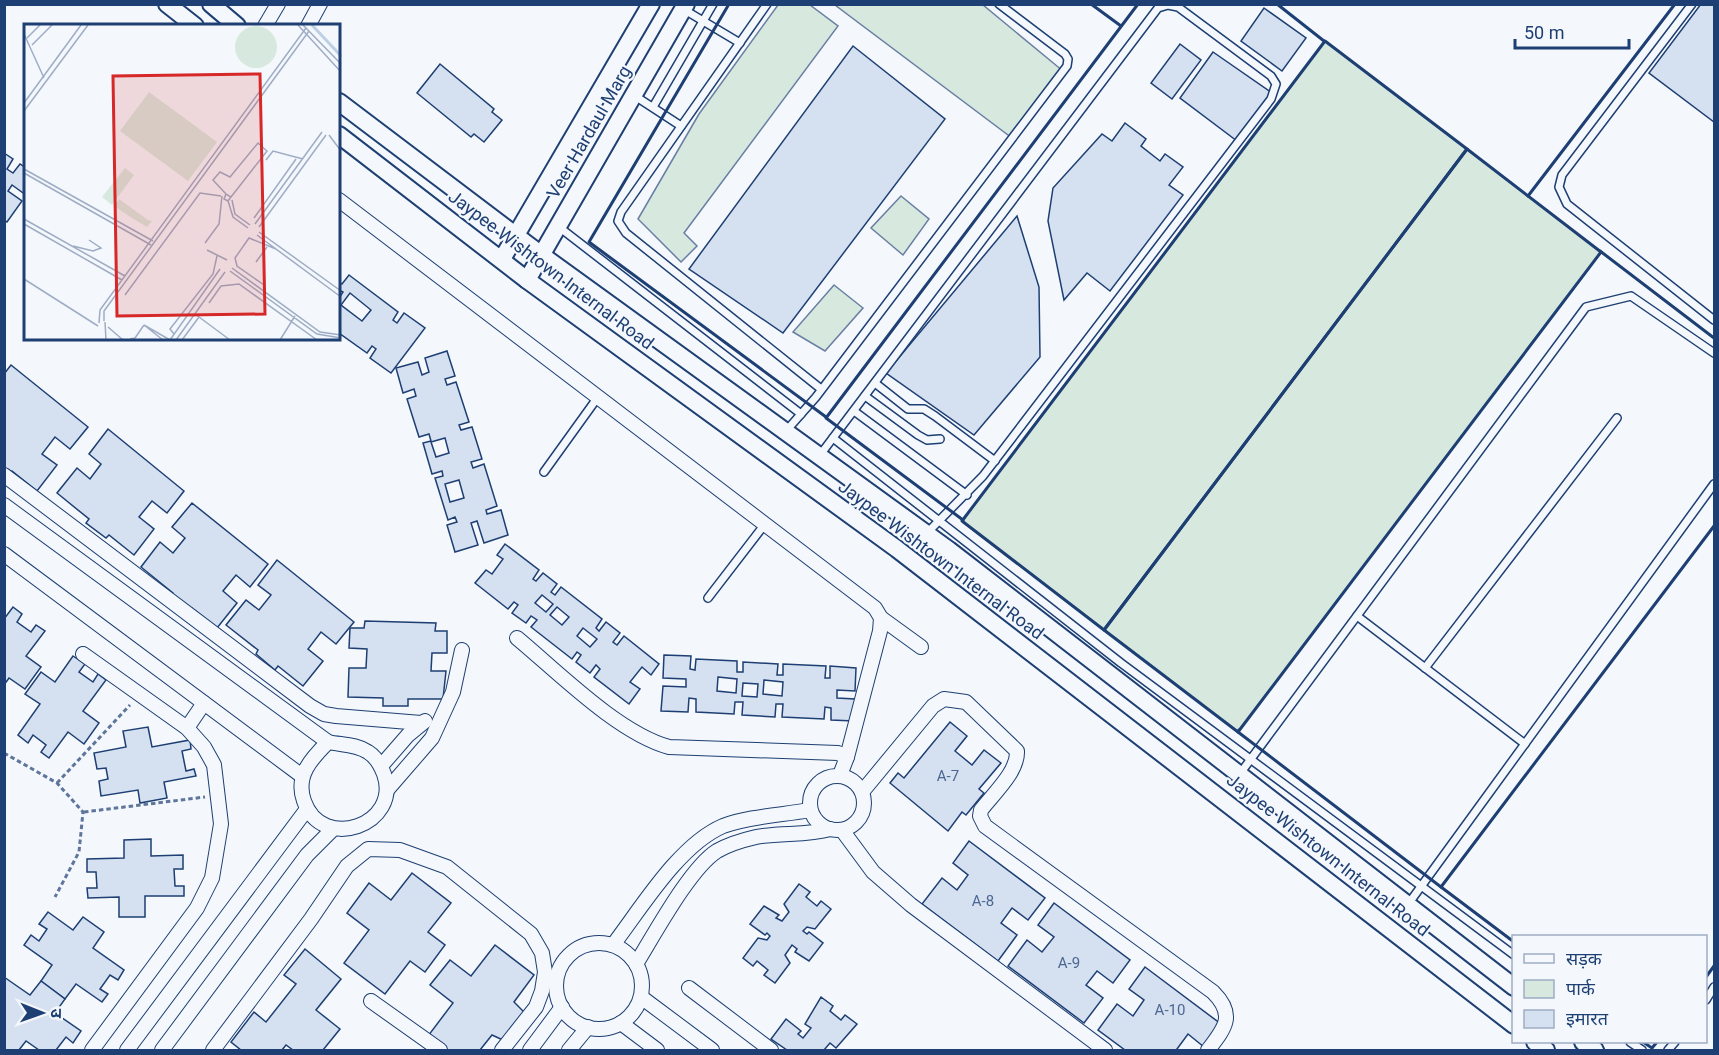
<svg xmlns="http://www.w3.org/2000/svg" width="1719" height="1055" font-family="Roboto,'Noto Sans Devanagari',sans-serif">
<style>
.green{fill:#d7e8df;stroke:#687fa3;stroke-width:1.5}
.building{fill:#d5e0f0;stroke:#1d3f73;stroke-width:1.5;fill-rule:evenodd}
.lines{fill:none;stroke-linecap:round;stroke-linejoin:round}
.service-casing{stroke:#1d3f73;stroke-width:10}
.minor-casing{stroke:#1d3f73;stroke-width:16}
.tertiary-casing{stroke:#1d3f73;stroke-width:20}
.path{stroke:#5e769c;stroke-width:3;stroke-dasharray:4.5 3;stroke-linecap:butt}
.service{stroke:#f4f7fb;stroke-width:7}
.minor{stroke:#f4f7fb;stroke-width:14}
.tertiary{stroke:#f4f7fb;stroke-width:16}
.wall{stroke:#1d3f73;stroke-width:3}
.labels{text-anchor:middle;stroke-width:4.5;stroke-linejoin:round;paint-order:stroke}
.number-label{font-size:15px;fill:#4b6792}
.street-label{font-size:18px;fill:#1d3f73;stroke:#f4f7fb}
.inset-river{fill:none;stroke:#bed0e5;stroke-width:3}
.inset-road{fill:none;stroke:#9eadc5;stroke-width:1.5}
.view{fill:#d62828;fill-opacity:0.15;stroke:#d62828;stroke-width:3}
.inset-edge{fill:none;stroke:#1d3f73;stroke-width:3}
</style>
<rect width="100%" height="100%" fill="#f4f7fb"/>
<!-- green -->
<g class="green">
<polygon points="778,5 810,5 838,26 684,233 697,246 681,262 638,219 699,114"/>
<polygon points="835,5 983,5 1063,71 1012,138"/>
<polygon points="1325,41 1601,252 1238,732 962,521"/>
<polygon points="901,196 929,219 903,255 871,228"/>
<polygon points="834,285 863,308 825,351 793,332"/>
</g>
<!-- building -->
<g class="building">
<polygon points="1701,4 1714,4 1714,122 1649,73"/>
<polygon points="1264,8 1306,38 1282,71 1241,41"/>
<polygon points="1180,44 1201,60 1172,99 1151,83"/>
<polygon points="853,46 945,119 783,333 689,269"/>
<polygon points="1213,52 1272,93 1237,141 1180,98"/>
<polygon points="440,64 494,109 492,112 502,120 484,142 474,134 471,137 417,93"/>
<polygon points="1125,123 1146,139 1141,146 1160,161 1165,154 1183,167 1169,185 1183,195 1110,291 1087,273 1064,300 1048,221 1053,188 1102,134 1112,141"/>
<polygon points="4,153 13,159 7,169 13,173 20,164 26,168 26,195 12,185 8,191 22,201 7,222 4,220"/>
<polygon points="1017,216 1039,287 1040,357 974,435 886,373"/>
<path d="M349 275 398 312 393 320 397 323 404 313 425 328 391 373 370 358 376 349 372 346 367 353 339 333V298L343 292 339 290V282L342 284ZM350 293 371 310 362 321 341 305Z"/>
<path d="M447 351 455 376 445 379 447 385 456 382 469 422 459 425 461 430 472 427 482 459 471 462 473 468 484 464 497 506 486 510 487 514 501 510 508 535 484 543 477 521 471 523 478 545 455 552 447 525 457 522 455 517 448 520 435 478 443 476 442 471 432 474 423 443 431 441 429 434 419 437 407 399 416 396 414 389 403 393 396 368 418 362 422 375 429 372 425 358ZM445 438 449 453 436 457 431 442ZM459 480 464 498 450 502 445 484Z"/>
<polygon points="11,365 88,427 70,449 55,437 42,454 57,465 37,491 12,471 9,475 4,471 4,374"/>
<polygon points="108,429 184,491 167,513 152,501 139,517 154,529 134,555 109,535 106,538 86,523 89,519 57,493 77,468 90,479 101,464 89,454"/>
<polygon points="192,503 268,564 250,587 236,575 223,591 237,603 217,628 192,608 189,612 170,596 173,593 141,567 160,542 173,553 185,538 172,527"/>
<path d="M505 544 539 570 533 579 536 581 543 573 557 584 551 592 555 595 561 587 602 619 596 628 599 631 606 622 620 633 613 642 617 645 624 636 659 664 651 675 642 667 630 682 640 689 629 704 594 677 600 669 596 665 590 673 576 662 581 655 577 652 572 659 531 627 537 620 531 616 526 623 512 613 518 605 514 602 508 609 475 583 486 570 492 574 503 559 497 555ZM542 595 553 604 546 612 535 603ZM557 607 569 617 562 625 550 615ZM583 628 597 639 590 647 577 636Z"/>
<polygon points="277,560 354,622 336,644 321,632 308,649 323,661 303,686 278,666 275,670 256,654 258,650 226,625 246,600 259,610 271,595 258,585"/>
<polygon points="13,607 22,614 17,622 31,632 36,625 45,631 26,656 41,667 25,689 9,678 4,685 4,619"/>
<polygon points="365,621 436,623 435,631 447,631 447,653 432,653 431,671 446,671 443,699 408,699 408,706 383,706 383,698 348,697 349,668 366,668 367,649 349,648 350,628 364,628"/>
<path d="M664 655 691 656 690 669 695 670 696 659 737 661V672H743V662L778 664 777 675H783V664L826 666 825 678H830V666L856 668 855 691 837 690V698L855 699 854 721 831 720V708L825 707 824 719 782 717 783 704H776L775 717 742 715 743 702H735L734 714 696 712V699L689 698 688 712 661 711 663 686 686 687V679L663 678ZM718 677 737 679 736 693 717 691ZM764 680 783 682 782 696 763 694ZM743 683 758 684 757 697 742 696Z"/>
<polygon points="73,656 85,664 79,672 93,682 98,674 106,680 83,711 99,723 84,744 68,732 49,758 41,752 46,745 33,735 28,743 18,735 40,704 25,694 41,672 55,682"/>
<polygon points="950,722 967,736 955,751 972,765 984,750 1001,763 979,789 984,793 966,815 962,812 948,831 890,783 898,773 904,778"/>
<polygon points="148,727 152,747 190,740 191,749 182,751 186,771 194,769 196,776 164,782 167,798 140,803 138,790 101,796 99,781 108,779 106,768 97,769 94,753 126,747 123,731"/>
<polygon points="151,839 151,856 183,855 183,869 174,869 175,886 184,886 184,896 145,896 145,917 119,917 119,897 88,898 87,888 97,888 96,872 87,872 87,859 124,858 124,840"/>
<polygon points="969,841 1045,898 1028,920 1012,908 1001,923 1017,935 998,961 922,904 942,878 957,890 968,875 953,863"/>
<polygon points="412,873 451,903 428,932 445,945 425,972 410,961 385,994 344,963 369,930 347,913 369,883 391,900"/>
<polygon points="799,884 810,892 806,897 817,906 821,901 831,909 815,929 807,927 803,931 807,934 809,932 823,943 809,961 795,952 797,949 792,945 785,955 790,963 775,983 764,975 768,970 757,961 753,966 743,958 758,938 767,940 770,936 767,933 765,935 750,924 764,906 779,915 776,918 782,921 789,912 784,904"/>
<polygon points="1054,903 1130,960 1113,983 1097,971 1086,985 1103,998 1084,1023 1008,966 1027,940 1042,952 1054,937 1038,925"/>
<polygon points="48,912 73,930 83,917 104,932 93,948 124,970 118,980 110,975 100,989 108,994 102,1002 76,984 65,999 41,981 52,965 24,945 31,935 39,941 47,929 39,924"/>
<polygon points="495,945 534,975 514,1002 525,1013 505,1041 492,1035 480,1050 447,1050 428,1036 453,1003 430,985 450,960 471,976"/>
<polygon points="305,949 341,979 316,1010 340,1029 323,1050 293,1050 286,1045 282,1050 241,1050 231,1042 254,1012 266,1022 296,984 284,975"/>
<polygon points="1145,967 1221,1024 1204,1047 1188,1034 1177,1049 1178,1050 1125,1050 1098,1030 1117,1004 1133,1016 1144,1000 1129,989"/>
<polygon points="4,977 30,995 41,981 65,999 55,1013 81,1031 73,1043 66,1037 56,1050 39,1050 26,1041 19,1050 4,1050"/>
<polygon points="821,997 833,1006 830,1011 841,1020 845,1015 857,1024 836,1048 830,1043 824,1050 787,1050 771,1039 786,1019 801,1031 798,1034 803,1038 811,1028 805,1024"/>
</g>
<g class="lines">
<!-- service casing -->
<g class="service-casing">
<g id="service">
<polyline points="767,4 621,212 618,221 626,233 821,389"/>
<polyline points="1692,4 1562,175 1559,187 1567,204 1714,320"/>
<polyline points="683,9 740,43"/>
<polyline points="635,96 681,126"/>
<polyline points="653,107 713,4"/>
<polyline points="559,227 801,414"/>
<polyline points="875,383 908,409 924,409 935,416 995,461"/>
<polyline points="865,396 918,435 927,440 940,439"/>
<polyline points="854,411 967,495"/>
<polyline points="786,431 816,397 1067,66 1068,59 1065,54 999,4"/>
<polyline points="833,438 1121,663 1514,955"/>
<polyline points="820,455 1158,8 1168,5 1178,7 1271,76 1276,84 1271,99 983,476 926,534"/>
<polyline points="544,472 598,397"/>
<polyline points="708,598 765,524"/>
<polyline points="1357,616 1525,744"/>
<polyline points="1425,668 1617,418"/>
<polyline points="1239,775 1586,307 1631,296 1714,353"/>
<polyline points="1409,903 1714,484"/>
<polyline points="1706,1000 1714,987"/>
<polyline points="1630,1042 1642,1050"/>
<polyline points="1668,1050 1675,1042"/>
</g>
</g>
<!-- minor casing -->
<g class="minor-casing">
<g id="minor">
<polyline points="265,26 278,4"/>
<polyline points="308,26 320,4"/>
<polyline points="339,200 875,608 881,618 880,631 847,757"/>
<polyline points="4,475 310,706 324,714 336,716 421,723"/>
<polyline points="4,505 328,742"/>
<polyline points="4,554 302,776"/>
<polyline points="881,618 921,647"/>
<path d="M517 638C558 672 618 733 669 747L838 753 847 757 840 775"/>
<polyline points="83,654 187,728 204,747 214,765 221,824 212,878 197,908 92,1050"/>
<polyline points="187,728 204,703"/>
<path d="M328 742C342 745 356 744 368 752 376 757 381 766 384 774 402 825 322 853 304 801 295 776 311 759 328 742Z"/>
<polyline points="381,766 408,735 425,721"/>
<circle cx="837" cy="803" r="27"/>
<polyline points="387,790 432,738 453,692 462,650"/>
<path d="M862 792 933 706 944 699 966 702 1017 751C1018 772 993 794 981 810L980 816 985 826 1213 992C1236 1015 1225 1028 1208 1050"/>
<polyline points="842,830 873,872 911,905 1105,1050"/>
<circle cx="599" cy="986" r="43"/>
<path d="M613 945C642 907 679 845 723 826 750 816 783 815 810 810"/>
<path d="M636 964C654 935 690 868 717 851 729 844 743 840 756 837 781 832 806 836 830 829"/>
<polyline points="689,988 771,1050"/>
<polyline points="641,997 712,1050"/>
<polyline points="371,1001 440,1050"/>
<polyline points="621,1023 657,1050"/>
<polyline points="127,1050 307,809"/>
<polyline points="162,1050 307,855 333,829"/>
<polyline points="213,1050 311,919 347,866 368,849 400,850 447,867 531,934 542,953 545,972 542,991 536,1007 502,1050"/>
<polyline points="530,1050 562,1007"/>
<polyline points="569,1050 588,1027"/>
</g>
</g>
<!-- tertiary casing -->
<g class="tertiary-casing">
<g id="tertiary">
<polyline points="167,4 195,26"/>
<polyline points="211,4 237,26"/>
<polyline points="339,102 540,254 949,550 1514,987"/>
<polyline points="339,135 527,280 897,549 1514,1025"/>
<polyline points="502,259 651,4"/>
<polyline points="527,280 686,4"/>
<polyline points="1535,1042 1546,1050"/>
<polyline points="1583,1042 1595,1050"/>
</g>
</g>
<!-- path -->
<g class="path">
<polyline points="4,753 57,783 83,812 79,852 55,897"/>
<polyline points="57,783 130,705"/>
<polyline points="84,812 205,797"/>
</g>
<!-- service -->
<use href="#service" class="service"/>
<!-- minor -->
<use href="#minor" class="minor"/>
<!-- tertiary -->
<use href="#tertiary" class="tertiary"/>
<!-- wall -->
<g class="wall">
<polyline points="729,4 589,242 826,417"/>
<polyline points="1091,4 1121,26"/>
<polyline points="1277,4 1324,41"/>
<polygon points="1325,41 1467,149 1104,630 962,521"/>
<polygon points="1467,149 1601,252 1238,732 1104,630"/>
<polyline points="1528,196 1675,4"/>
<polyline points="1600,251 1714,338"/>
<polyline points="963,520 826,418 1138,4"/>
<polyline points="1239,730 1238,732 1441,887 1714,526"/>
<polyline points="1441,887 1514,942"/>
<polyline points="1706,977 1714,966"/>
<polyline points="1643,1042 1652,1048 1657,1042"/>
</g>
</g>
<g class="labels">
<!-- number labels -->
<g class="number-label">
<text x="948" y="781">A-7</text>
<text x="983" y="906">A-8</text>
<text x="1069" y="968">A-9</text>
<text x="1170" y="1015">A-10</text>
</g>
<!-- street labels -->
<g class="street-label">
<text transform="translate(589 132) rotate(-60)" y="6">Veer Hardaul Marg</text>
<text transform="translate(551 270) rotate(37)" y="6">Jaypee Wishtown Internal Road</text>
<text transform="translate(941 560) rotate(37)" y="6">Jaypee Wishtown Internal Road</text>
<text transform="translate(1328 855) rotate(38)" y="6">Jaypee Wishtown Internal Road</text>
</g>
</g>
<!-- overview -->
<g transform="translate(24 24)">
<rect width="316" height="316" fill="#f4f7fb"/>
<path d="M211 23a21 21 0 1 1 42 0a21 21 0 1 1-42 0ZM125 68 193 118 164 157 96 107ZM101 144 110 151 88 181 78 173ZM95 175 124 196 128 197 123 203 108 194 90 182Z" fill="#d7e8df"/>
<path class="inset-river" d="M288 1 317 32"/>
<path class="inset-road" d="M274 1 317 48M279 1 317 40M0 10 20 54M3 14 16 1M8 21 28 1M0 79 57 1M0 87 64 1M305 111 317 127M242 136 249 127 279 135M0 145 129 217M0 149 127 221M202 170 189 156 196 148 206 153 234 119 243 127 207 173M208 176 211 190 226 201M204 177 200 175 202 170 207 173 204 177 209 193 224 204M230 194 272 135M0 195 101 252M0 200 98 256M231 200 298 108M235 203 302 111M235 208 317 267M233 211 317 273M181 219 195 200 198 172M49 222 69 227 77 224 65 216M183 226 203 236M232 238 243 223M208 244 296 308 317 311M206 247 293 310 317 314M0 255 74 302M240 261 213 242 211 234 225 214 252 225M101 271 176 169 197 172M185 279 197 262 215 260 293 316M171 290 206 316M80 297V287L285 7M81 298 82 316M75 299 76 286 282 4M120 301 146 316 196 245M120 301 139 316M84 303 99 316M150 310 146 305 189 250 193 232M106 315 111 314 120 301M152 316 201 248M158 316 175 293M256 316 271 292"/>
<path class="view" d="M236 50 241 290 93 292 89 52Z"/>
<rect width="316" height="316" class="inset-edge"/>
</g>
<!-- border -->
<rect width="1719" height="1055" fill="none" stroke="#1d3f73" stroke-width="12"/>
<!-- legend -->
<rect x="1512" y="935" width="195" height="108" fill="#f4f7fb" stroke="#9eadc5" stroke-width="1.5"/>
<rect x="1524" y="954" width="30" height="9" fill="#f4f7fb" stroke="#9eadc5" stroke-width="1.5"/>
<text x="1566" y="965" font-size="18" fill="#1d3f73">सड़क</text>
<rect x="1524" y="980" width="30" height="18" fill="#d7e8df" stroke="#9eadc5" stroke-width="1.5"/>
<text x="1566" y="995" font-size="18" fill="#1d3f73">पार्क</text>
<rect x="1524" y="1010" width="30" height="18" fill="#d5e0f0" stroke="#9eadc5" stroke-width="1.5"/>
<text x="1566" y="1025" font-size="18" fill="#1d3f73">इमारत</text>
<!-- north arrow -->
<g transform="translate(42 1013) rotate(91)" stroke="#f4f7fb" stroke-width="4.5" paint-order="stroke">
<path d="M0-4.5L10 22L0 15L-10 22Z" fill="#1d3f73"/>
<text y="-9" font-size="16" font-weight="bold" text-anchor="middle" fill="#1d3f73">उ</text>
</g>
<!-- scale -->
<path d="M1515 39v9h114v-9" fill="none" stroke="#1d3f73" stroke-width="3"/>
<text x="1524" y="39" font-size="18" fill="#1d3f73" stroke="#f4f7fb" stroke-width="4.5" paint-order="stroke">50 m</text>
</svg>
